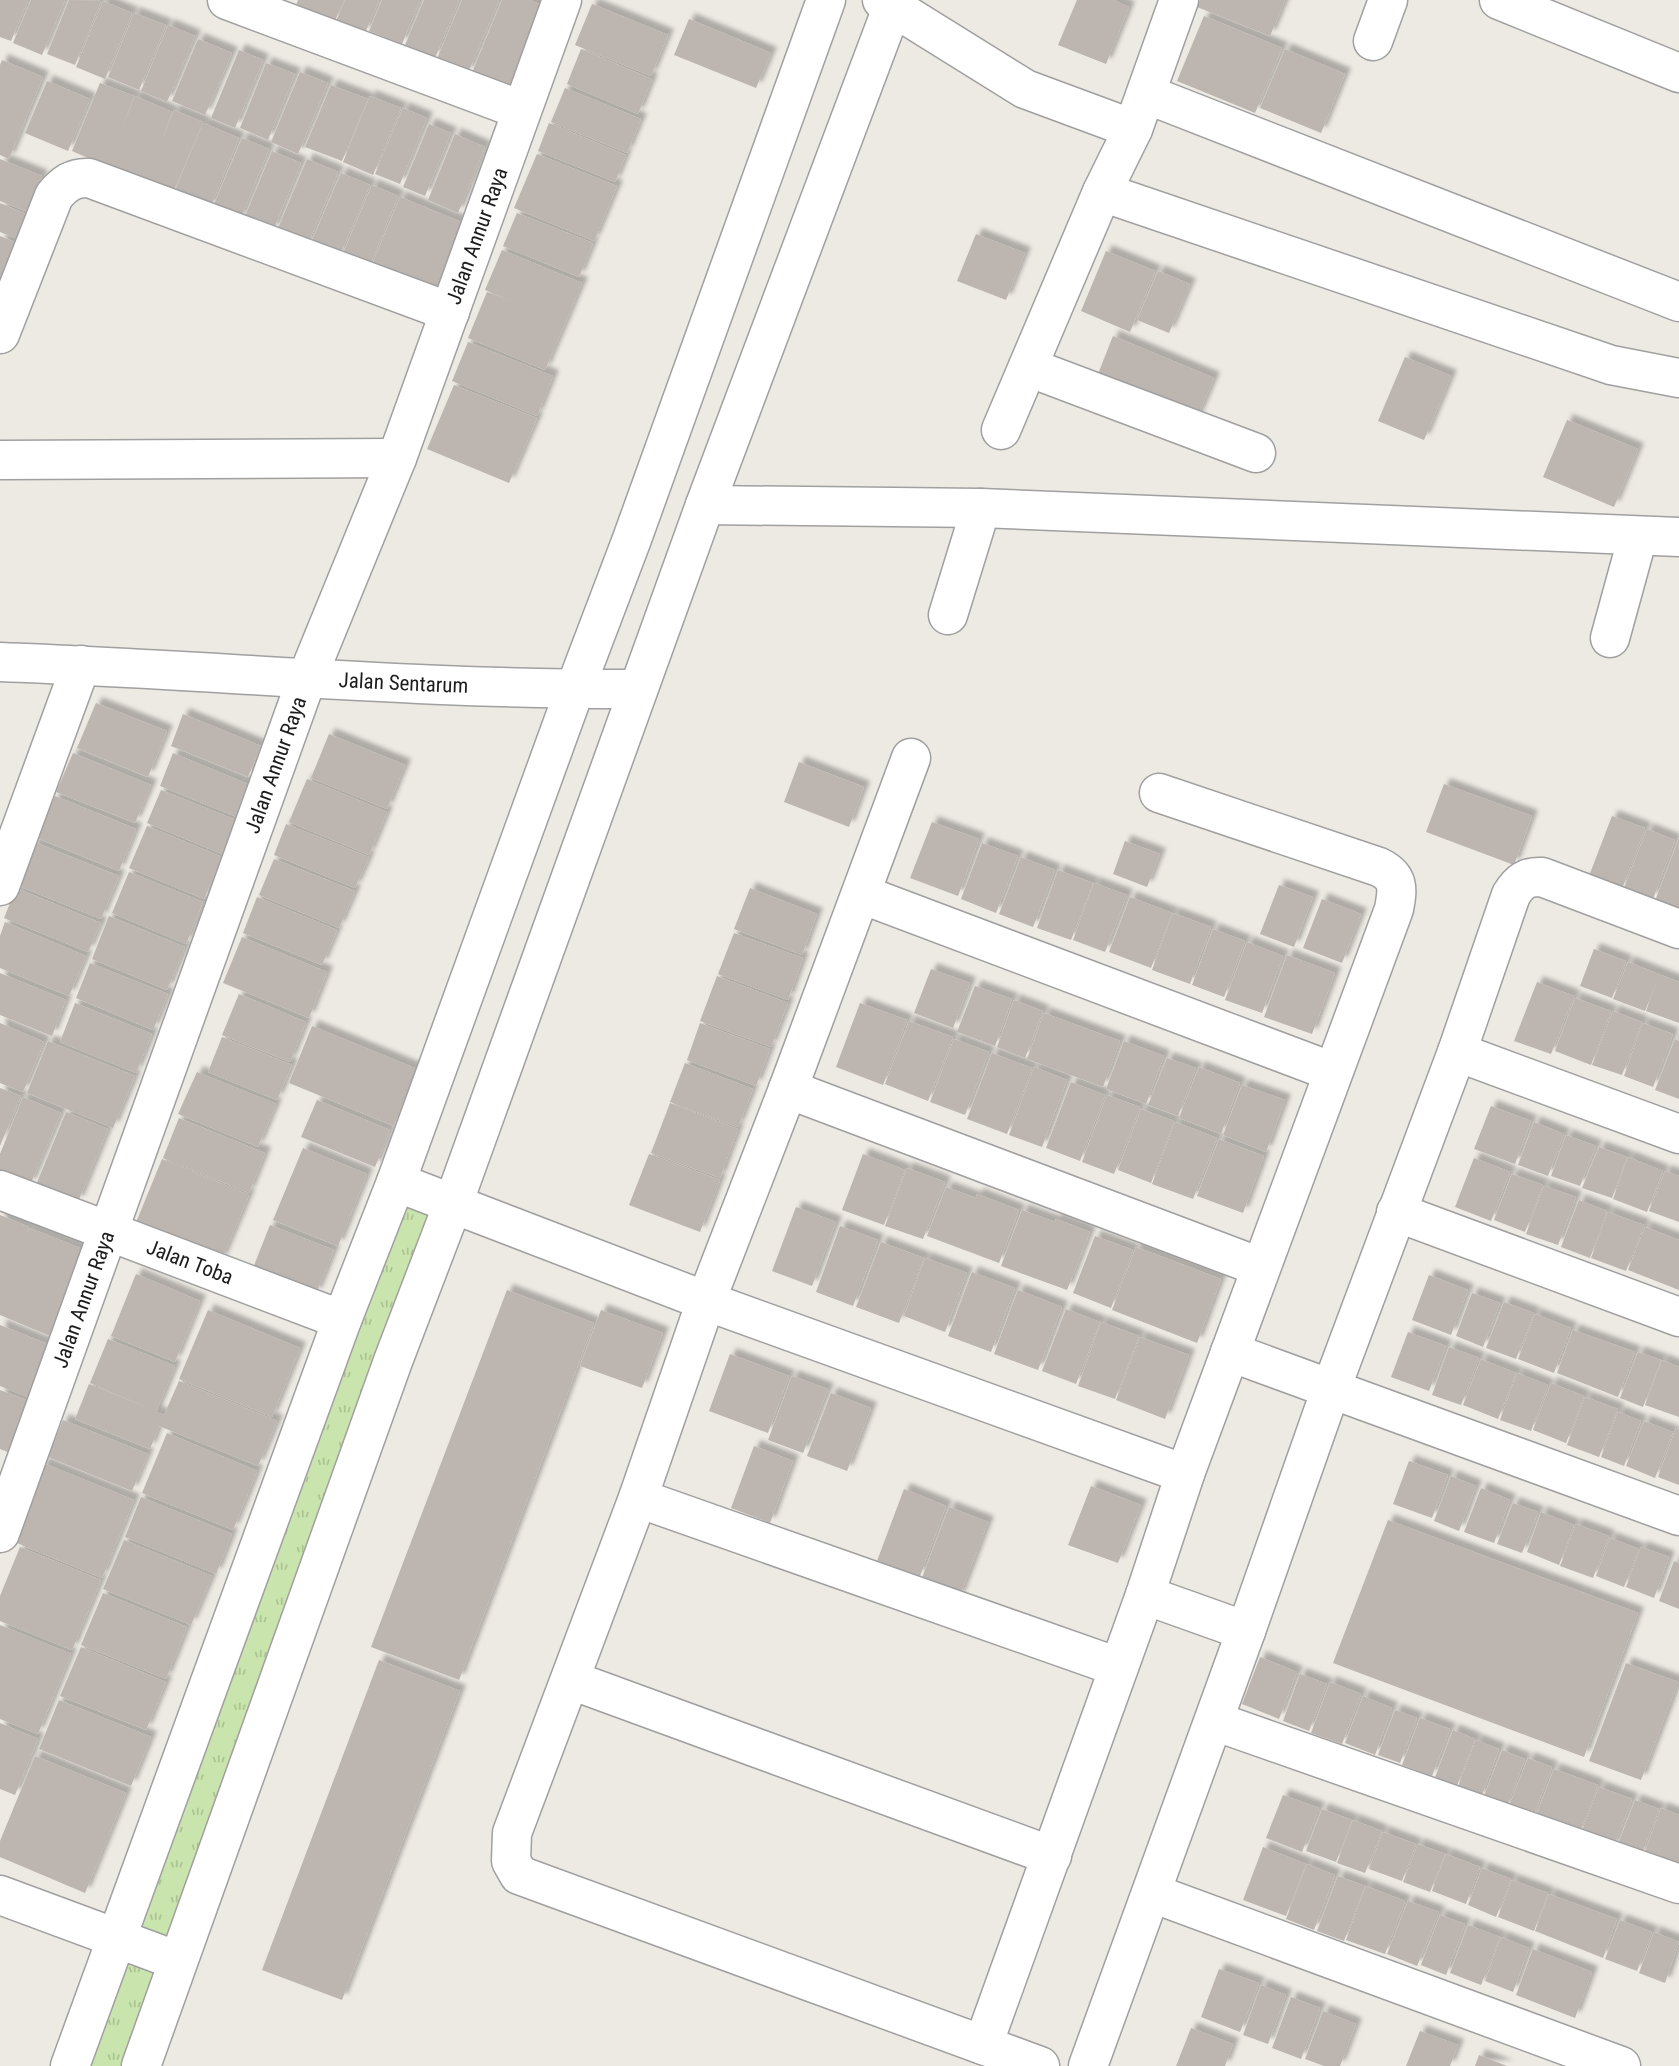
<svg xmlns="http://www.w3.org/2000/svg" width="1679" height="2066" font-family="'Roboto Condensed',sans-serif">
<style>
.grass{fill:url(#grass-tufts)}
.building{fill:#bdb5b0;filter:url(#shadow)}
.lines{fill:none;stroke-linecap:round;stroke-linejoin:round}
.street-casing{stroke:#a0a0a0;stroke-width:41}
.street{stroke:#fff;stroke-width:38}
.labels{text-anchor:middle;stroke-width:5;stroke-linejoin:round;paint-order:stroke}
.street-label{font-size:21px;fill:#1c1c1c;stroke:#fff}
</style>
<defs>
<pattern id="grass-tufts" width="24" height="20" patternUnits="userSpaceOnUse" patternTransform="scale(1.75)"><rect width="24" height="20" fill="#c9e4ac"/><path d="M3 7l-1-3M5 7V3M7 7l1-3M15 17l-1-3M17 17v-4M19 17l1-3" fill="none" stroke="#acc393"/></pattern>
<filter id="shadow"><feDropShadow dx="6" dy="-6" stdDeviation="2" flood-color="#0004"/></filter>
</defs>
<rect width="100%" height="100%" fill="#ede9e3"/>
<!-- grass -->
<polygon class="grass" points="396,1182 453,1204 141,2066 70,2066"/>
<!-- building -->
<g class="building">
<polygon points="0,0 28,0 11,41 0,37"/>
<polygon points="31,0 65,0 42,55 13,43"/>
<polygon points="69,0 101,1 75,65 47,54"/>
<polygon points="298,0 344,0 335,21 296,5"/>
<polygon points="345,0 379,0 365,33 336,21"/>
<polygon points="382,0 420,0 402,44 369,31"/>
<polygon points="424,0 459,0 435,58 405,45"/>
<polygon points="462,0 499,0 468,73 436,61"/>
<polygon points="502,0 529,0 546,7 511,92 471,75"/>
<polygon points="1077,0 1113,0 1129,7 1106,64 1058,45"/>
<polygon points="1200,0 1285,0 1270,36 1197,7"/>
<polygon points="103,1 132,13 105,79 76,67"/>
<polygon points="592,4 668,35 651,76 575,45"/>
<polygon points="134,13 166,25 139,90 108,77"/>
<polygon points="1204,16 1282,48 1255,113 1177,81"/>
<polygon points="689,19 771,53 756,88 674,55"/>
<polygon points="168,25 195,36 167,102 141,91"/>
<polygon points="198,39 232,53 205,115 172,101"/>
<polygon points="581,49 652,79 638,114 567,84"/>
<polygon points="1285,49 1345,74 1321,133 1260,108"/>
<polygon points="239,50 263,60 235,128 211,118"/>
<polygon points="2,60 43,77 9,159 0,155 0,65"/>
<polygon points="266,63 295,74 268,140 240,128"/>
<polygon points="300,72 328,83 298,154 271,142"/>
<polygon points="47,81 90,99 68,151 25,133"/>
<polygon points="100,83 134,96 121,132 135,96 172,112 161,142 174,110 203,122 172,195 72,151"/>
<polygon points="331,85 368,99 342,161 305,147"/>
<polygon points="565,88 641,119 627,153 551,122"/>
<polygon points="370,96 401,108 373,175 343,162"/>
<polygon points="403,108 427,118 400,184 375,174"/>
<polygon points="203,123 239,138 210,208 174,193"/>
<polygon points="549,123 626,155 615,182 538,151"/>
<polygon points="429,124 451,133 425,196 403,187"/>
<polygon points="455,134 485,147 458,213 428,200"/>
<polygon points="242,138 269,149 240,220 212,209"/>
<polygon points="272,151 301,163 273,231 244,219"/>
<polygon points="537,154 617,186 594,241 514,208"/>
<polygon points="0,159 42,176 28,212 0,201"/>
<polygon points="307,159 338,172 307,246 276,233"/>
<polygon points="341,173 370,185 339,257 310,245"/>
<polygon points="372,185 398,196 368,270 341,258"/>
<polygon points="400,197 471,226 442,296 371,267"/>
<polygon points="0,203 28,215 18,239 0,232"/>
<polygon points="517,213 593,243 579,277 503,246"/>
<polygon points="976,234 1025,253 1006,300 957,281"/>
<polygon points="0,236 20,244 0,293"/>
<polygon points="502,250 582,283 545,370 468,338 487,292 515,302 485,290"/>
<polygon points="1106,251 1155,271 1130,332 1081,311"/>
<polygon points="1158,271 1190,284 1169,333 1137,320"/>
<polygon points="1113,336 1214,378 1196,420 1096,379"/>
<polygon points="468,342 553,376 537,416 452,381"/>
<polygon points="1405,357 1451,376 1424,440 1378,421"/>
<polygon points="454,385 537,418 509,483 427,449"/>
<polygon points="1567,420 1638,449 1614,507 1543,477"/>
<polygon points="96,703 167,731 148,777 77,748"/>
<polygon points="183,714 261,746 248,777 171,746"/>
<polygon points="329,734 405,765 387,809 311,778"/>
<polygon points="73,753 151,785 135,823 56,792"/>
<polygon points="173,753 250,785 237,817 160,786"/>
<polygon points="799,762 864,787 849,827 784,802"/>
<polygon points="307,779 387,812 369,855 289,822"/>
<polygon points="1444,784 1532,816 1514,865 1426,832"/>
<polygon points="161,790 236,820 222,854 147,823"/>
<polygon points="55,796 136,829 119,871 37,838"/>
<polygon points="1612,816 1645,828 1622,889 1589,876"/>
<polygon points="932,822 979,839 958,896 910,878"/>
<polygon points="286,824 369,857 355,888 274,855"/>
<polygon points="147,826 222,857 204,899 129,868"/>
<polygon points="1647,829 1675,840 1653,899 1624,888"/>
<polygon points="1679,838 1679,910 1655,901"/>
<polygon points="1125,841 1160,854 1147,887 1113,874"/>
<polygon points="34,842 119,876 101,919 16,885"/>
<polygon points="982,843 1018,856 996,913 961,899"/>
<polygon points="1021,857 1055,870 1033,927 999,914"/>
<polygon points="274,859 355,891 339,928 259,895"/>
<polygon points="1058,870 1093,883 1071,940 1037,928"/>
<polygon points="129,872 203,902 186,944 112,913"/>
<polygon points="1094,883 1127,895 1105,952 1073,940"/>
<polygon points="1279,885 1313,897 1294,947 1260,934"/>
<polygon points="16,888 101,923 88,952 4,918"/>
<polygon points="750,888 817,914 802,955 734,929"/>
<polygon points="257,897 337,930 322,965 243,933"/>
<polygon points="1130,897 1172,913 1151,968 1109,952"/>
<polygon points="1322,899 1361,914 1342,963 1303,948"/>
<polygon points="1173,913 1211,927 1190,984 1152,970"/>
<polygon points="109,916 185,947 167,990 92,959"/>
<polygon points="5,922 86,956 69,996 0,968 0,936"/>
<polygon points="1213,929 1245,941 1224,997 1192,985"/>
<polygon points="734,933 803,958 788,1000 718,974"/>
<polygon points="242,937 327,972 309,1018 223,983"/>
<polygon points="1247,942 1283,956 1262,1013 1225,1000"/>
<polygon points="1594,949 1626,961 1612,998 1580,986"/>
<polygon points="1287,955 1335,973 1312,1034 1264,1017"/>
<polygon points="1628,962 1679,982 1679,1023 1646,1011 1657,981 1645,1011 1613,999"/>
<polygon points="90,963 168,994 153,1030 76,998"/>
<polygon points="931,969 970,983 953,1028 914,1013"/>
<polygon points="0,973 66,1000 52,1036 0,1015"/>
<polygon points="717,976 788,1003 771,1047 700,1021"/>
<polygon points="1537,982 1574,996 1551,1054 1514,1041"/>
<polygon points="975,986 1012,999 995,1046 957,1032"/>
<polygon points="239,994 306,1022 290,1062 222,1035"/>
<polygon points="1575,998 1611,1011 1591,1065 1555,1051"/>
<polygon points="1014,1000 1043,1011 1025,1058 997,1047"/>
<polygon points="75,1003 152,1034 136,1073 60,1042"/>
<polygon points="860,1003 907,1020 883,1085 836,1067"/>
<polygon points="1613,1011 1642,1022 1622,1075 1592,1065"/>
<polygon points="1044,1013 1120,1041 1103,1087 1027,1059"/>
<polygon points="909,1021 953,1037 928,1101 885,1084"/>
<polygon points="0,1023 44,1042 23,1092 0,1083"/>
<polygon points="700,1023 770,1049 756,1086 687,1060"/>
<polygon points="1643,1023 1673,1034 1653,1087 1624,1076"/>
<polygon points="312,1026 417,1069 394,1126 289,1083"/>
<polygon points="222,1037 292,1065 277,1100 208,1072"/>
<polygon points="954,1039 989,1052 965,1115 930,1102"/>
<polygon points="1675,1039 1679,1041 1679,1099 1655,1090"/>
<polygon points="48,1041 135,1076 113,1128 27,1093"/>
<polygon points="1124,1041 1164,1056 1146,1104 1106,1089"/>
<polygon points="992,1053 1032,1068 1007,1134 967,1119"/>
<polygon points="1167,1058 1196,1068 1178,1116 1148,1105"/>
<polygon points="685,1063 753,1089 738,1127 670,1102"/>
<polygon points="1034,1067 1067,1080 1042,1147 1009,1135"/>
<polygon points="1199,1067 1240,1083 1221,1134 1179,1118"/>
<polygon points="197,1072 276,1104 258,1147 178,1114"/>
<polygon points="1071,1082 1105,1095 1080,1161 1046,1148"/>
<polygon points="1242,1085 1285,1100 1266,1152 1223,1135"/>
<polygon points="0,1088 21,1096 0,1146"/>
<polygon points="1107,1095 1140,1107 1114,1174 1082,1162"/>
<polygon points="23,1097 61,1113 30,1185 0,1172 0,1154"/>
<polygon points="317,1100 390,1130 375,1167 301,1137"/>
<polygon points="670,1103 738,1129 720,1178 651,1153"/>
<polygon points="1491,1106 1531,1121 1515,1164 1474,1149"/>
<polygon points="1141,1109 1174,1121 1151,1183 1118,1170"/>
<polygon points="66,1112 108,1129 78,1202 36,1185"/>
<polygon points="179,1118 265,1153 249,1193 163,1158"/>
<polygon points="1175,1122 1217,1138 1193,1199 1152,1184"/>
<polygon points="1534,1122 1564,1134 1548,1176 1518,1165"/>
<polygon points="1566,1135 1596,1146 1580,1186 1551,1176"/>
<polygon points="1219,1139 1264,1156 1243,1213 1197,1196"/>
<polygon points="1599,1147 1627,1157 1612,1198 1582,1188"/>
<polygon points="303,1148 367,1174 338,1246 273,1220"/>
<polygon points="649,1154 720,1180 700,1232 629,1205"/>
<polygon points="863,1154 905,1170 884,1225 842,1210"/>
<polygon points="1628,1157 1663,1171 1647,1212 1613,1199"/>
<polygon points="1474,1158 1510,1172 1491,1221 1455,1207"/>
<polygon points="162,1159 249,1195 221,1261 135,1225"/>
<polygon points="907,1168 945,1182 923,1239 885,1226"/>
<polygon points="1665,1171 1679,1176 1679,1222 1649,1211"/>
<polygon points="1512,1174 1543,1185 1525,1232 1494,1220"/>
<polygon points="1544,1186 1576,1197 1558,1245 1526,1234"/>
<polygon points="946,1187 976,1198 977,1194 1019,1210 999,1263 927,1236"/>
<polygon points="1579,1200 1607,1211 1590,1258 1561,1247"/>
<polygon points="796,1207 836,1222 812,1286 772,1271"/>
<polygon points="1022,1210 1055,1222 1056,1219 1090,1232 1067,1290 1001,1266"/>
<polygon points="1608,1212 1644,1225 1626,1271 1591,1258"/>
<polygon points="0,1215 29,1227 26,1234 30,1228 85,1250 50,1336 0,1315"/>
<polygon points="270,1225 334,1250 316,1294 253,1268"/>
<polygon points="840,1226 878,1240 853,1306 816,1292"/>
<polygon points="1645,1227 1679,1240 1679,1290 1628,1270"/>
<polygon points="1095,1236 1133,1250 1111,1308 1073,1293"/>
<polygon points="881,1242 924,1258 899,1323 856,1307"/>
<polygon points="1136,1247 1221,1279 1197,1343 1112,1310"/>
<polygon points="925,1258 967,1273 945,1332 904,1316"/>
<polygon points="972,1272 1015,1288 991,1352 948,1336"/>
<polygon points="136,1274 200,1301 175,1362 111,1336"/>
<polygon points="1429,1275 1468,1290 1451,1335 1412,1320"/>
<polygon points="507,1290 594,1323 459,1680 371,1647"/>
<polygon points="1018,1290 1062,1307 1038,1370 994,1354"/>
<polygon points="1472,1293 1500,1303 1483,1347 1456,1336"/>
<polygon points="1504,1302 1534,1313 1516,1359 1486,1348"/>
<polygon points="1066,1309 1100,1322 1076,1384 1042,1371"/>
<polygon points="208,1310 300,1348 272,1417 179,1379"/>
<polygon points="601,1310 663,1333 642,1388 580,1366"/>
<polygon points="1535,1314 1571,1328 1554,1373 1518,1359"/>
<polygon points="1101,1322 1139,1336 1115,1399 1078,1386"/>
<polygon points="0,1325 55,1347 33,1399 0,1386"/>
<polygon points="1573,1330 1635,1352 1618,1397 1557,1373"/>
<polygon points="1408,1332 1446,1346 1429,1391 1391,1377"/>
<polygon points="1140,1337 1189,1355 1165,1419 1116,1400"/>
<polygon points="108,1339 175,1366 156,1412 164,1415 179,1381 277,1421 258,1466 159,1426 150,1449 75,1419 89,1384 153,1410 90,1383"/>
<polygon points="1449,1347 1479,1358 1461,1405 1432,1395"/>
<polygon points="1638,1352 1661,1360 1643,1407 1620,1398"/>
<polygon points="730,1354 789,1376 768,1433 709,1411"/>
<polygon points="1481,1359 1516,1373 1498,1419 1463,1405"/>
<polygon points="1662,1360 1679,1367 1679,1417 1645,1405"/>
<polygon points="1517,1373 1548,1385 1531,1431 1500,1420"/>
<polygon points="792,1376 828,1389 803,1453 768,1440"/>
<polygon points="1551,1383 1584,1396 1566,1443 1533,1430"/>
<polygon points="0,1390 34,1403 13,1454 0,1449"/>
<polygon points="831,1393 871,1408 847,1471 807,1456"/>
<polygon points="1585,1397 1618,1409 1599,1457 1567,1445"/>
<polygon points="1618,1412 1641,1421 1624,1466 1601,1457"/>
<polygon points="63,1420 148,1454 132,1491 48,1457"/>
<polygon points="1644,1421 1673,1432 1655,1478 1626,1466"/>
<polygon points="1676,1428 1679,1429 1679,1485 1658,1477"/>
<polygon points="167,1433 257,1471 233,1530 142,1493"/>
<polygon points="754,1446 793,1461 770,1523 731,1508"/>
<polygon points="1409,1461 1448,1475 1432,1518 1393,1504"/>
<polygon points="43,1463 134,1500 102,1578 12,1541"/>
<polygon points="1451,1476 1476,1486 1459,1531 1434,1521"/>
<polygon points="1091,1486 1141,1505 1118,1563 1068,1545"/>
<polygon points="1481,1488 1510,1500 1494,1543 1464,1532"/>
<polygon points="904,1489 946,1506 920,1576 877,1561"/>
<polygon points="141,1497 232,1534 216,1574 125,1537"/>
<polygon points="1513,1503 1538,1512 1522,1553 1497,1544"/>
<polygon points="949,1507 988,1522 959,1598 920,1583"/>
<polygon points="1541,1512 1574,1525 1559,1565 1527,1552"/>
<polygon points="1388,1520 1638,1613 1584,1757 1333,1663"/>
<polygon points="1576,1524 1609,1536 1593,1578 1560,1566"/>
<polygon points="1610,1538 1639,1549 1624,1587 1596,1576"/>
<polygon points="124,1540 212,1576 191,1625 103,1589"/>
<polygon points="20,1547 101,1580 72,1650 0,1621 0,1596"/>
<polygon points="1641,1547 1669,1557 1654,1598 1626,1587"/>
<polygon points="1674,1561 1679,1563 1679,1609 1659,1601"/>
<polygon points="103,1593 187,1627 166,1679 81,1645"/>
<polygon points="0,1625 71,1654 38,1734 0,1719"/>
<polygon points="81,1647 166,1682 146,1730 60,1696"/>
<polygon points="1260,1657 1297,1672 1279,1719 1242,1704"/>
<polygon points="379,1660 460,1691 342,2000 262,1970"/>
<polygon points="1626,1663 1678,1682 1641,1780 1589,1761"/>
<polygon points="1300,1674 1327,1684 1309,1731 1283,1721"/>
<polygon points="1330,1682 1361,1694 1342,1744 1311,1733"/>
<polygon points="1363,1696 1392,1708 1375,1755 1345,1743"/>
<polygon points="59,1700 151,1737 131,1786 39,1749"/>
<polygon points="1395,1710 1417,1718 1400,1763 1378,1755"/>
<polygon points="1420,1718 1450,1729 1432,1776 1402,1765"/>
<polygon points="0,1723 38,1739 15,1795 0,1789"/>
<polygon points="1453,1730 1475,1739 1456,1788 1434,1780"/>
<polygon points="1476,1740 1499,1749 1481,1798 1457,1789"/>
<polygon points="1502,1750 1525,1759 1506,1809 1482,1801"/>
<polygon points="35,1756 126,1793 85,1893 0,1857 0,1841"/>
<polygon points="1528,1758 1552,1767 1532,1820 1507,1811"/>
<polygon points="1554,1769 1598,1785 1579,1835 1535,1818"/>
<polygon points="1599,1787 1632,1799 1613,1848 1580,1836"/>
<polygon points="1283,1795 1319,1808 1302,1852 1266,1838"/>
<polygon points="1635,1800 1659,1809 1641,1856 1617,1847"/>
<polygon points="1661,1808 1679,1815 1679,1870 1643,1857"/>
<polygon points="1322,1809 1352,1820 1336,1862 1306,1851"/>
<polygon points="1353,1820 1382,1831 1365,1873 1337,1863"/>
<polygon points="1383,1832 1416,1844 1402,1881 1369,1869"/>
<polygon points="1418,1844 1445,1854 1430,1892 1403,1882"/>
<polygon points="1263,1847 1306,1864 1286,1916 1243,1900"/>
<polygon points="1446,1854 1480,1867 1466,1904 1432,1891"/>
<polygon points="1307,1864 1335,1875 1314,1930 1286,1919"/>
<polygon points="1482,1868 1511,1879 1496,1917 1468,1905"/>
<polygon points="1338,1876 1365,1886 1344,1941 1317,1931"/>
<polygon points="1512,1880 1548,1893 1534,1931 1498,1917"/>
<polygon points="1366,1886 1405,1901 1385,1954 1346,1940"/>
<polygon points="1549,1894 1617,1919 1603,1958 1535,1931"/>
<polygon points="1408,1901 1439,1912 1417,1966 1387,1954"/>
<polygon points="1440,1915 1465,1924 1446,1975 1421,1965"/>
<polygon points="1620,1920 1652,1932 1637,1971 1605,1959"/>
<polygon points="1468,1925 1500,1937 1481,1985 1450,1973"/>
<polygon points="1654,1932 1679,1942 1665,1983 1639,1973"/>
<polygon points="1501,1937 1529,1948 1513,1992 1485,1981"/>
<polygon points="1533,1949 1592,1972 1575,2018 1516,1995"/>
<polygon points="1219,1969 1259,1983 1240,2032 1201,2017"/>
<polygon points="1261,1985 1286,1995 1268,2044 1243,2035"/>
<polygon points="1291,1997 1320,2008 1301,2059 1272,2048"/>
<polygon points="1323,2011 1356,2024 1340,2066 1324,2066 1305,2059"/>
<polygon points="1191,2028 1233,2044 1225,2066 1176,2066"/>
<polygon points="1420,2031 1458,2045 1450,2066 1406,2066"/>
<polygon points="1479,2055 1507,2066 1475,2066"/>
</g>
<g class="lines">
<!-- street casing -->
<g class="street-casing">
<g id="street">
<polyline points="227,0 521,110"/>
<polyline points="882,0 1025,89 1133,129"/>
<polyline points="1499,0 1679,73"/>
<polyline points="1373,41 1388,0"/>
<polyline points="1146,94 1679,302"/>
<polyline points="1102,192 1611,365 1679,378"/>
<path d="M0 334 54 196C64 184 73 177 89 178L450 312"/>
<polyline points="1028,367 1256,453"/>
<polyline points="1001,430 1102,192 1133,129 1179,0"/>
<polyline points="0,460 397,458"/>
<polyline points="705,505 981,508 1679,537"/>
<polyline points="948,615 981,508"/>
<polyline points="1610,638 1638,536"/>
<path id="s1" d="M0 662C213 670 425 690 638 689"/>
<polyline points="911,758 788,1089 706,1301 638,1498 512,1833 511,1861 519,1875 1040,2066"/>
<path d="M1159 793 1379 867C1399 877 1398 888 1394 909L1185 1474"/>
<polyline points="0,886 81,665"/>
<polyline points="861,894 1333,1072"/>
<polyline points="1457,1052 1679,1134"/>
<polyline points="788,1089 1260,1267"/>
<polyline points="396,1182 706,1301 1185,1474 1145,1595 983,2045"/>
<path id="s2" d="M0 1190 342 1320"/>
<polyline points="1396,1212 1679,1317"/>
<polyline points="1230,1352 1679,1516"/>
<polyline points="638,1498 1118,1667"/>
<path id="s3" d="M0 1533 307 678 397 458 562 0"/>
<polyline points="1145,1595 1246,1631"/>
<polyline points="571,1680 1052,1856"/>
<polyline points="1214,1721 1679,1884"/>
<polyline points="1152,1893 1621,2066"/>
<polyline points="0,1895 178,1961"/>
<polyline points="70,2066 342,1320 396,1182 575,689 632,539 826,0"/>
<polyline points="141,2066 393,1361 453,1204 705,505 895,0"/>
<path d="M1088 2066 1246 1631 1331 1389 1457 1052 1511 895C1519 882 1526 876 1542 877L1679 929"/>
</g>
</g>
<!-- street -->
<use href="#street" class="street"/>
</g>
<g class="labels">
<!-- street labels -->
<g class="street-label">
<text dy="7" stroke="none"><textPath href="#s3" startOffset="1382">Jalan Annur Raya</textPath></text>
<text dy="7" stroke="none"><textPath href="#s1" startOffset="404">Jalan Sentarum</textPath></text>
<text dy="7" stroke="none"><textPath href="#s3" startOffset="816">Jalan Annur Raya</textPath></text>
<text dy="7" stroke="none"><textPath href="#s2" startOffset="203">Jalan Toba</textPath></text>
<text dy="7" stroke="none"><textPath href="#s3" startOffset="248">Jalan Annur Raya</textPath></text>
</g>
</g>
</svg>
